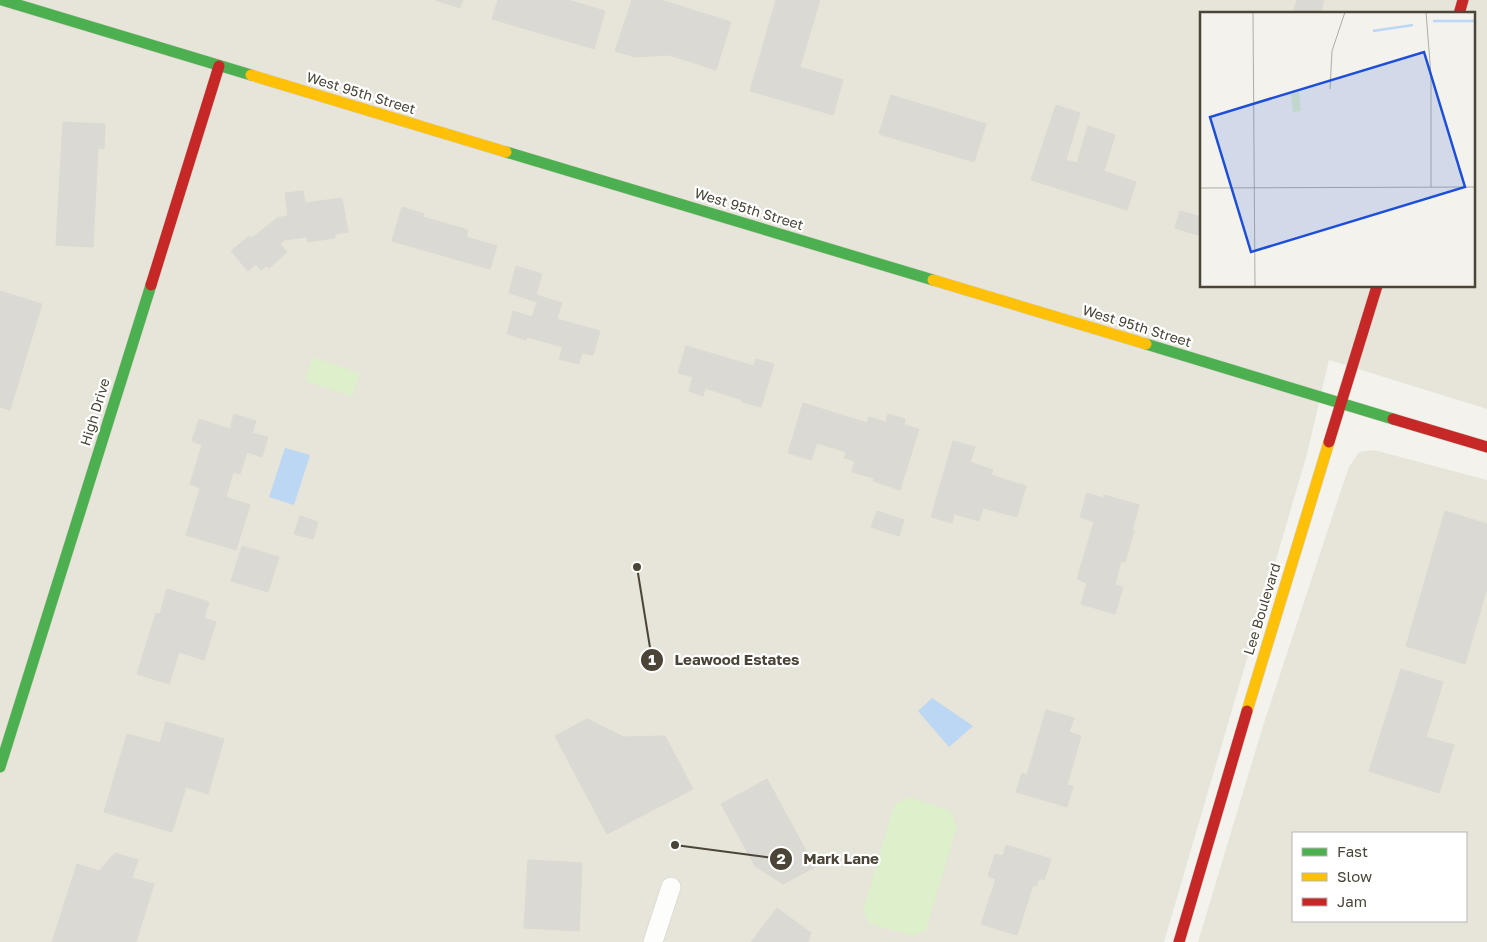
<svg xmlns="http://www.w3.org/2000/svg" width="1487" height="942" font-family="'Golos Text',sans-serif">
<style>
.residential{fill:#e7e4da;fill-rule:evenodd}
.green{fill:#deefcc}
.water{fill:#bbd7f3}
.building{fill:#dbd9d3;stroke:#dcd9d2}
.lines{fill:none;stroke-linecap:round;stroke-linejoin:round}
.street-casing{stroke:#d1cfca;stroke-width:20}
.fast-casing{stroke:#d3d0c3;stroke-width:12}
.slow-casing{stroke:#d3d0c3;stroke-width:12}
.jam-casing{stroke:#d3d0c3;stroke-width:12}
.street{stroke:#fdfdfc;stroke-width:19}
.fast{stroke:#4caf50;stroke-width:11}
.slow{stroke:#ffc107;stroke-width:11}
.jam{stroke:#c62828;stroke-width:11}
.labels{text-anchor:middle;stroke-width:4.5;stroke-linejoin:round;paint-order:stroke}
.street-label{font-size:14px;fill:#4a4537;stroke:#fff}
.inset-river{fill:none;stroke:#bbd7f3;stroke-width:2.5}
.inset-road{fill:none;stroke:#afada4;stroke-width:1}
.view{fill:#1d4ed8;fill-opacity:0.15;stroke:#1d4ed8;stroke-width:2.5}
.inset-edge{fill:none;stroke:#4a4537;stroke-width:2.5}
.leader{fill:none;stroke:#4a4537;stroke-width:2}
.callout-dot{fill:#4a4537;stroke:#fff;stroke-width:2}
.mark-label{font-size:15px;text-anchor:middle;font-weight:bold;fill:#fff}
.callout-label{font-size:15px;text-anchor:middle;font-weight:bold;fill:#4a4537;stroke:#fff;stroke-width:4.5;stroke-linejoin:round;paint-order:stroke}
</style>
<rect width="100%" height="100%" fill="#f3f2ed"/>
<!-- residential -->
<g class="residential">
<path d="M0 0H1487V409L1329 360 1307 454 1164 942H0ZM1201 14H1473V286H1201Z"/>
<path d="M1374 450 1487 480V942H1198L1262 729 1339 496 1349 467 1359 452ZM1293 833H1466V921H1293Z"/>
</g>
<!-- green -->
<g class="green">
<polygon points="312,357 360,373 352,396 305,381"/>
<polygon points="908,797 950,810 957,826 926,930 913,936 870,924 863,910 894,805"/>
</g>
<!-- water -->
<g class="water">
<polygon points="285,448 310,455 294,505 269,497"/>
<polygon points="932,698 973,726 949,747 918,711"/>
</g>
<!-- building -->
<g class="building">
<polygon points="435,0 463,0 460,8"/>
<polygon points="498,0 568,0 605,11 594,49 492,19"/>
<polygon points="632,0 661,0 731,22 716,70 669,55 635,57 615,51"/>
<polygon points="776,0 820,0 800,67 843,80 833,115 750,91"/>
<polygon points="1297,0 1324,0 1320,14 1292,14"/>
<polygon points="891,95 986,124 974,162 879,134"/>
<polygon points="1056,105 1080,113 1066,160 1077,163 1088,126 1115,135 1104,171 1136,182 1127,210 1031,180"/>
<polygon points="63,122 105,124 104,149 98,148 93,247 56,245"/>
<polygon points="303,191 305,203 342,198 348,232 335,234 335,238 308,242 307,237 284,240 280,244 287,252 269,268 266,266 261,270 256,264 248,271 231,251 249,236 252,238 277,218 288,216 285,193"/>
<polygon points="402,207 424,214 423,217 468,230 466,237 497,246 490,269 392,241"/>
<polygon points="1180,211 1201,217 1201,236 1175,228"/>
<polygon points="516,266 542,274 536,295 562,303 557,319 600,331 593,355 582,353 579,364 559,359 563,347 527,337 526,340 507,334 513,311 532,317 537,302 509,293"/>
<polygon points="0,291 42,304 10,410 0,407"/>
<polygon points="686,346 754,366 756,359 774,364 761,407 742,402 743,400 705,388 703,396 689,391 693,377 678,373"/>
<polygon points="803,403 867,423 869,417 886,422 888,414 905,419 904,425 919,429 900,490 873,481 874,478 852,472 855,461 844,458 846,452 817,443 811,460 788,453"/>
<polygon points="234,414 256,421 252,433 268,437 262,457 247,452 240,474 233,472 226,497 250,505 236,550 186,535 200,488 190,484 202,445 192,441 199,419 230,429"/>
<polygon points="953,441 975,447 970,462 993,470 991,475 1026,486 1017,517 983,508 979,521 954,514 952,523 931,517"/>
<polygon points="1087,493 1103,498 1104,495 1139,505 1132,531 1134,531 1125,562 1121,561 1115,585 1123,587 1115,614 1081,604 1087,583 1077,579 1094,522 1080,517"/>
<polygon points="877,511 904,520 899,536 871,527"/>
<polygon points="1445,511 1487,524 1487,588 1465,664 1406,646"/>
<polygon points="300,516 318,522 313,539 294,534"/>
<polygon points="242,546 279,557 268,592 231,581"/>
<polygon points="167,589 209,602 204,618 216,622 204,660 179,652 169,684 137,674 156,613 160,614"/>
<polygon points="1401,669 1443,682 1426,737 1454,745 1439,793 1369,771"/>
<polygon points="1046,710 1074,718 1069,732 1081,736 1067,785 1073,786 1067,807 1016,792 1022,773 1027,775"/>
<polygon points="587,719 624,737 665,736 693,789 607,834 555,736"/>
<polygon points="166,722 224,739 208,794 186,787 172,832 104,812 127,734 160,743"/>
<polygon points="767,779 815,867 783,884 755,866 721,804"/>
<polygon points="1006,845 1051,859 1044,880 1039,878 1036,886 1033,885 1017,935 981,924 996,879 988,876 995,854 1003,856"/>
<polygon points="115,853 138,860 132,878 154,884 136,942 52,942 77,864 99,871"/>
<polygon points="528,860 582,863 579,931 524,928"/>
<polygon points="777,908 811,933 808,942 751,942"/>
</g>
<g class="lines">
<!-- street casing -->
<g class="street-casing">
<polyline id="street" points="653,942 671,887"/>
</g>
<!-- fast casing -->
<g class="fast-casing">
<g id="fast">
<polyline points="2,0 251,75"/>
<polyline points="506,152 933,280"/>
<polyline points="1146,344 1393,419"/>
<polyline points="0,767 151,285"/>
</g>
</g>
<!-- slow casing -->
<g class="slow-casing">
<g id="slow">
<polyline points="251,75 506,152"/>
<polyline points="933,280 1146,344"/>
<polyline points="1247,711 1329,442"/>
</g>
</g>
<!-- jam casing -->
<g class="jam-casing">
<g id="jam">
<polyline points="1459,14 1463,0"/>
<polyline points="151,285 219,66"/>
<polyline points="1393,419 1487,447"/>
<polyline points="1329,442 1377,286"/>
<polyline points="1179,942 1247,711"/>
</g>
</g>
<!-- street -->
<use href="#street" class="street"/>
<!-- fast -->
<use href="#fast" class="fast"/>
<!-- slow -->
<use href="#slow" class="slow"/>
<!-- jam -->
<use href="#jam" class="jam"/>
</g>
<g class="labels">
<!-- street labels -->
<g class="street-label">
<text transform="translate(361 93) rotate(17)" y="5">West 95th Street</text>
<text transform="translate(749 209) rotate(17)" y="5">West 95th Street</text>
<text transform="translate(1137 326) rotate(17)" y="5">West 95th Street</text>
<text transform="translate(95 412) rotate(-73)" y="5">High Drive</text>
<text transform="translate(1262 609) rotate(-73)" y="5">Lee Boulevard</text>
</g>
</g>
<!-- overview -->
<g transform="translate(1200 12)">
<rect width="275" height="275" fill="#f3f2ed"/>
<path d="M99 80 101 99 93 100 91 82Z" fill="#deefcc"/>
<path class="inset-river" d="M233 9H275M173 19 213 13"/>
<path class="inset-road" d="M53 0 55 275M226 0 231 64V175M130 77 132 39 145 0M0 176 275 175"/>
<path class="view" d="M224 40 265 175 51 240 10 105Z"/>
<rect width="275" height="275" class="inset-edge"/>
</g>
<!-- callouts -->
<path class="leader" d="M637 567L652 660M675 845L781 859"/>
<g class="callout-dot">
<circle cx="637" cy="567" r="5"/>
<circle cx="675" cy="845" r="5"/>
<circle cx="652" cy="660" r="12"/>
<circle cx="781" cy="859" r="12"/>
</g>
<g class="mark-label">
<text x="652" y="665">1</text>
<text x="781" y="864">2</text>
</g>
<g class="callout-label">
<text x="737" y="665">Leawood Estates</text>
<text x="841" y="864">Mark Lane</text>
</g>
<!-- legend -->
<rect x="1292" y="832" width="175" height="90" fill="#ffffff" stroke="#b7b5af"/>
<rect x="1302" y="848" width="25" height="8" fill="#4caf50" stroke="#b7b5af"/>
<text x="1337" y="857" font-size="15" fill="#4a4537">Fast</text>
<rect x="1302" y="873" width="25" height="8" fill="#ffc107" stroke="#b7b5af"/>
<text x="1337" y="882" font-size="15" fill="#4a4537">Slow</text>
<rect x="1302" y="898" width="25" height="8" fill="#c62828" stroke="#b7b5af"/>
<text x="1337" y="907" font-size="15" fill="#4a4537">Jam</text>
</svg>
